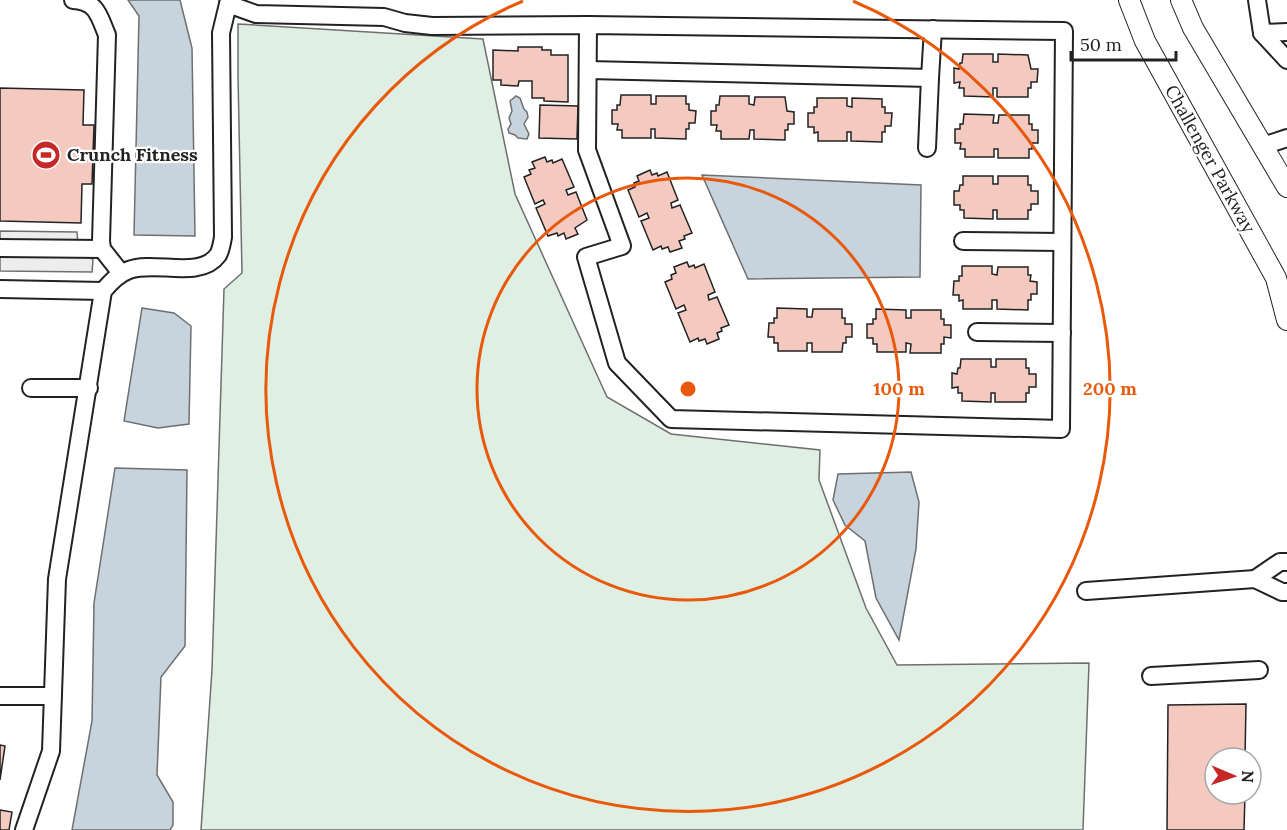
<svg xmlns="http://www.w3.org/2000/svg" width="1287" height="830" font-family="Lora,serif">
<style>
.green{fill:#e0efe3;stroke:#6f6f6f;stroke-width:1.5}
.parking{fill:#ededed;stroke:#6f6f6f;stroke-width:1.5}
.water{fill:#c7d3dd;stroke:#6f6f6f;stroke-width:1.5}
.building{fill:#f3c9c0;stroke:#222;stroke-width:1.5}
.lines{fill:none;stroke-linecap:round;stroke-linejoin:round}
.minor-casing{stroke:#222;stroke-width:20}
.major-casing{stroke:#222;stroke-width:22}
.minor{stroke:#fff;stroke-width:16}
.major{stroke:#fff;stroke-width:20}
.ring{fill:none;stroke:#e8590c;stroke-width:3}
.labels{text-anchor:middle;stroke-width:4.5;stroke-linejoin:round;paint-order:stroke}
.poi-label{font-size:18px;font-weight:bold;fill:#222;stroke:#fff;text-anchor:start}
.street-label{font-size:18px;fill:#222;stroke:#fff}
.centre{fill:#e8590c;stroke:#fff;stroke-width:3}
.ring-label{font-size:18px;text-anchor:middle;font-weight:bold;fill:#e8590c;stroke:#fff;stroke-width:4.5;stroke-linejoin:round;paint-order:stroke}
</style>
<rect width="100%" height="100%" fill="#fff"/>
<!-- green -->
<polygon class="green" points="238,24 483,39 515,194 607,397 671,434 820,450 819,480 866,608 897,665 1089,663 1083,830 201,830 212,670 224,289 242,273 238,76"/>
<!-- parking -->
<polygon class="parking" points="0,231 77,232 78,245 93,260 92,272 0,271"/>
<!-- water -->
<g class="water">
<polygon points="128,0 180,0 192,48 195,236 134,235 139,16"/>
<polygon points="516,96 520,98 524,109 527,112 528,117 524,124 529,134 527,139 518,138 515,135 509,133 508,129 511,124 509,118 512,111 510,101"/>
<polygon points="702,175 921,185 920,277 748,279"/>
<polygon points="142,308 174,313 191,326 189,424 158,428 124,421"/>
<polygon points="115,468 187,470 185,646 161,677 157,775 173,802 173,825 170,830 72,830 92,721 94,603"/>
<polygon points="911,472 919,502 916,549 899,640 876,598 865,541 845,525 833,500 838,474"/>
</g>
<!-- building -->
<g class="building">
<polygon points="518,47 542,47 542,50 551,50 551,55 568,55 568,102 544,101 544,98 532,98 532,81 519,81 518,86 501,85 501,80 493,80 493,50 518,51"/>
<polygon points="963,54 993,54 993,62 998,62 998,54 1028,55 1031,69 1038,69 1037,82 1031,82 1031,88 1028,88 1028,97 997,97 997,88 993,88 993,97 964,96 964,88 959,88 960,82 954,83 954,68 959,69 960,63 962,63"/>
<polygon points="0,88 84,90 83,125 94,125 92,184 82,184 81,223 0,221"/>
<polygon points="621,95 651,95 651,104 656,104 656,96 686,96 686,104 689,104 689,110 696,111 695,123 689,123 689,129 686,129 686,139 655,138 655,129 651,129 651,138 622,138 622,130 617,130 618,124 612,124 612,110 617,110 617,105 620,105"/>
<polygon points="720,96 749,96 749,104 754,105 755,97 785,97 787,111 794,112 794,124 788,124 788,130 785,130 785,140 754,139 754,130 750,130 749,139 721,139 721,131 716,131 717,125 711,125 711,111 716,111 716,105 719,105"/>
<polygon points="817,98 847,98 847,106 852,107 852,98 882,99 882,107 885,107 885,113 892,113 891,126 885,126 885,132 882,132 882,142 851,141 851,132 847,132 847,141 818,141 818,132 814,133 814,127 808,127 808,113 814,113 814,107 817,107"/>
<polygon points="540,105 578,106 577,139 539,138"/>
<polygon points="964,114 994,115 993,123 998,123 999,115 1029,115 1029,124 1032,124 1032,130 1038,130 1038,143 1032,143 1032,149 1029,149 1029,158 998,158 998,149 994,149 994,157 965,157 965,149 960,149 961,143 955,143 955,129 960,129 960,124 963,124"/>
<polygon points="545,157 547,162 552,160 553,163 562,159 574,187 566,190 568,195 576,192 587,220 575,228 578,234 566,239 564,233 558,236 557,233 548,236 536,208 545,204 543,200 535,204 524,177 531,174 529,170 535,168 532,162"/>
<polygon points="650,170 652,175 657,173 658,176 667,172 678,200 671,203 672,208 680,205 692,233 684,236 685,239 679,241 682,248 670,252 668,247 662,249 661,246 653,250 641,221 649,218 647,213 639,217 628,190 635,187 634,183 639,181 637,176"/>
<polygon points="963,176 993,176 993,184 998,184 998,176 1028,176 1028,185 1031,185 1031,191 1038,191 1038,204 1031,204 1031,210 1028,210 1028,219 997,219 997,210 993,210 993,219 964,218 964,210 960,210 960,205 954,205 954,191 959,191 960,185 963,185"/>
<polygon points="687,262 689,267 694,265 695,268 704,264 715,292 708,295 709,300 717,297 729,325 721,328 722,331 717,333 719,339 707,344 705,339 699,341 698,338 690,342 678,313 686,310 684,305 676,309 665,282 672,279 671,275 676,273 674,267"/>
<polygon points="962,266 992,266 992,274 997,275 998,267 1028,267 1028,275 1031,275 1030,281 1037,282 1037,294 1031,294 1031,300 1028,300 1028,310 997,309 997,300 992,300 992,309 963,309 963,300 959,301 959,295 953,295 954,281 959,281 959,276 962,276"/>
<polygon points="777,308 807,309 807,317 812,317 813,309 842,309 842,318 845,318 845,324 852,324 852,337 846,337 846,343 843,343 842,352 812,352 812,343 807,343 807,351 778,351 778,343 774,343 774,337 768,337 769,323 774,323 774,318 777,318"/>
<polygon points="876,309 906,310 906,318 911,318 911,310 941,310 941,319 944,319 944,325 951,325 951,338 944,337 944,344 941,344 941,353 910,353 911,344 906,343 906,352 877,352 877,344 873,344 873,338 867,338 867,324 873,324 873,319 876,319"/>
<polygon points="961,359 991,359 991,367 996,367 996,359 1026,359 1026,368 1029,368 1029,374 1036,374 1036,387 1029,387 1029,393 1026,393 1026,402 995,402 995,393 991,393 991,402 962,401 962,393 958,393 958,387 952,388 952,373 957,374 958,368 960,368"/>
<polygon points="1246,704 1245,758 1215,758 1215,794 1245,794 1244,830 1167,830 1168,705"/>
<polygon points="0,745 5,746 0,780"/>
<polygon points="0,810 12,812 9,830 0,830"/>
</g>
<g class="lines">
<!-- minor casing -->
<g class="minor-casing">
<g id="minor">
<path d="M73 0C97 1 99 16 107 35L101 241 102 249 121 273"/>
<polyline points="1257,0 1262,33 1287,60"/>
<polyline points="228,4 256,14 384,17 405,23 432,26 588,25 1064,31 1061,429 671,419 617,363 586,257 622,246 587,150 588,25"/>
<polyline points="1262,33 1287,32"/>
<polyline points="588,70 930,78 933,29"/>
<polyline points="1263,146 1287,138"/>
<polyline points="927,148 930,78"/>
<polyline points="963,241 1062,242"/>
<polyline points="0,248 102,249"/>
<polyline points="0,289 103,291"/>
<polyline points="977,332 1062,333"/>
<polyline points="31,388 89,388"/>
<polyline points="1255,579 1282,592 1287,592"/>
<polyline points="1086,591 1255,579 1280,562 1287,562"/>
<polyline points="1151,676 1259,670"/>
<polyline points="0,696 53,696"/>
<path d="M24 830 51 751 57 579 103 291C111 282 118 274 129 270 155 260 200 280 218 255 221 250 222 243 223 237L221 33 228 4"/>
</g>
</g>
<!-- major casing -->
<g class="major-casing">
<g id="major">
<polyline points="1129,0 1145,41 1276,278 1287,320"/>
<polyline points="1181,0 1193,28 1287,187"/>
</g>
</g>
<!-- minor -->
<use href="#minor" class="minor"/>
<!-- major -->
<use href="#major" class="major"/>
</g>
<!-- distance rings -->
<g class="ring">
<circle cx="688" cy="389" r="211"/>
<path d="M853 1A422 422 0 1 1 523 1"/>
</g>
<!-- icons -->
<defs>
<g id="stadium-disc" transform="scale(1.5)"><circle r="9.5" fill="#c62828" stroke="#fff"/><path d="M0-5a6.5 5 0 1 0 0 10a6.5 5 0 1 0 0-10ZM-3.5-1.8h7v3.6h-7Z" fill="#fff"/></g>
</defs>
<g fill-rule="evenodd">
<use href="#stadium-disc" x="46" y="155"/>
</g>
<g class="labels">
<!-- poi labels -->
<g class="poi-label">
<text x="67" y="161">Crunch Fitness</text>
</g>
<!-- street labels -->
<g class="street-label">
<text transform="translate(1210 159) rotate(61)" y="6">Challenger Parkway</text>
</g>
</g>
<circle cx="688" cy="389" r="9" class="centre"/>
<g class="ring-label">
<text x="899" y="395">100 m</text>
<text x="1110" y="395">200 m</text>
</g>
<!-- north arrow -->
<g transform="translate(1233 776) rotate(92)"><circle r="28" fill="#ffffff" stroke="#a7a7a7" stroke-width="1.5"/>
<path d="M0-4.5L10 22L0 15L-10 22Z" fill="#c62828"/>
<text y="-9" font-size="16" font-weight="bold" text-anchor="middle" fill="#222222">N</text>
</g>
<!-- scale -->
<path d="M1071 51v9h105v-9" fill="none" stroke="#222222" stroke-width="3"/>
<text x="1080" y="51" font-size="18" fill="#222222" stroke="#ffffff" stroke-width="4.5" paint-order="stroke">50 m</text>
</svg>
